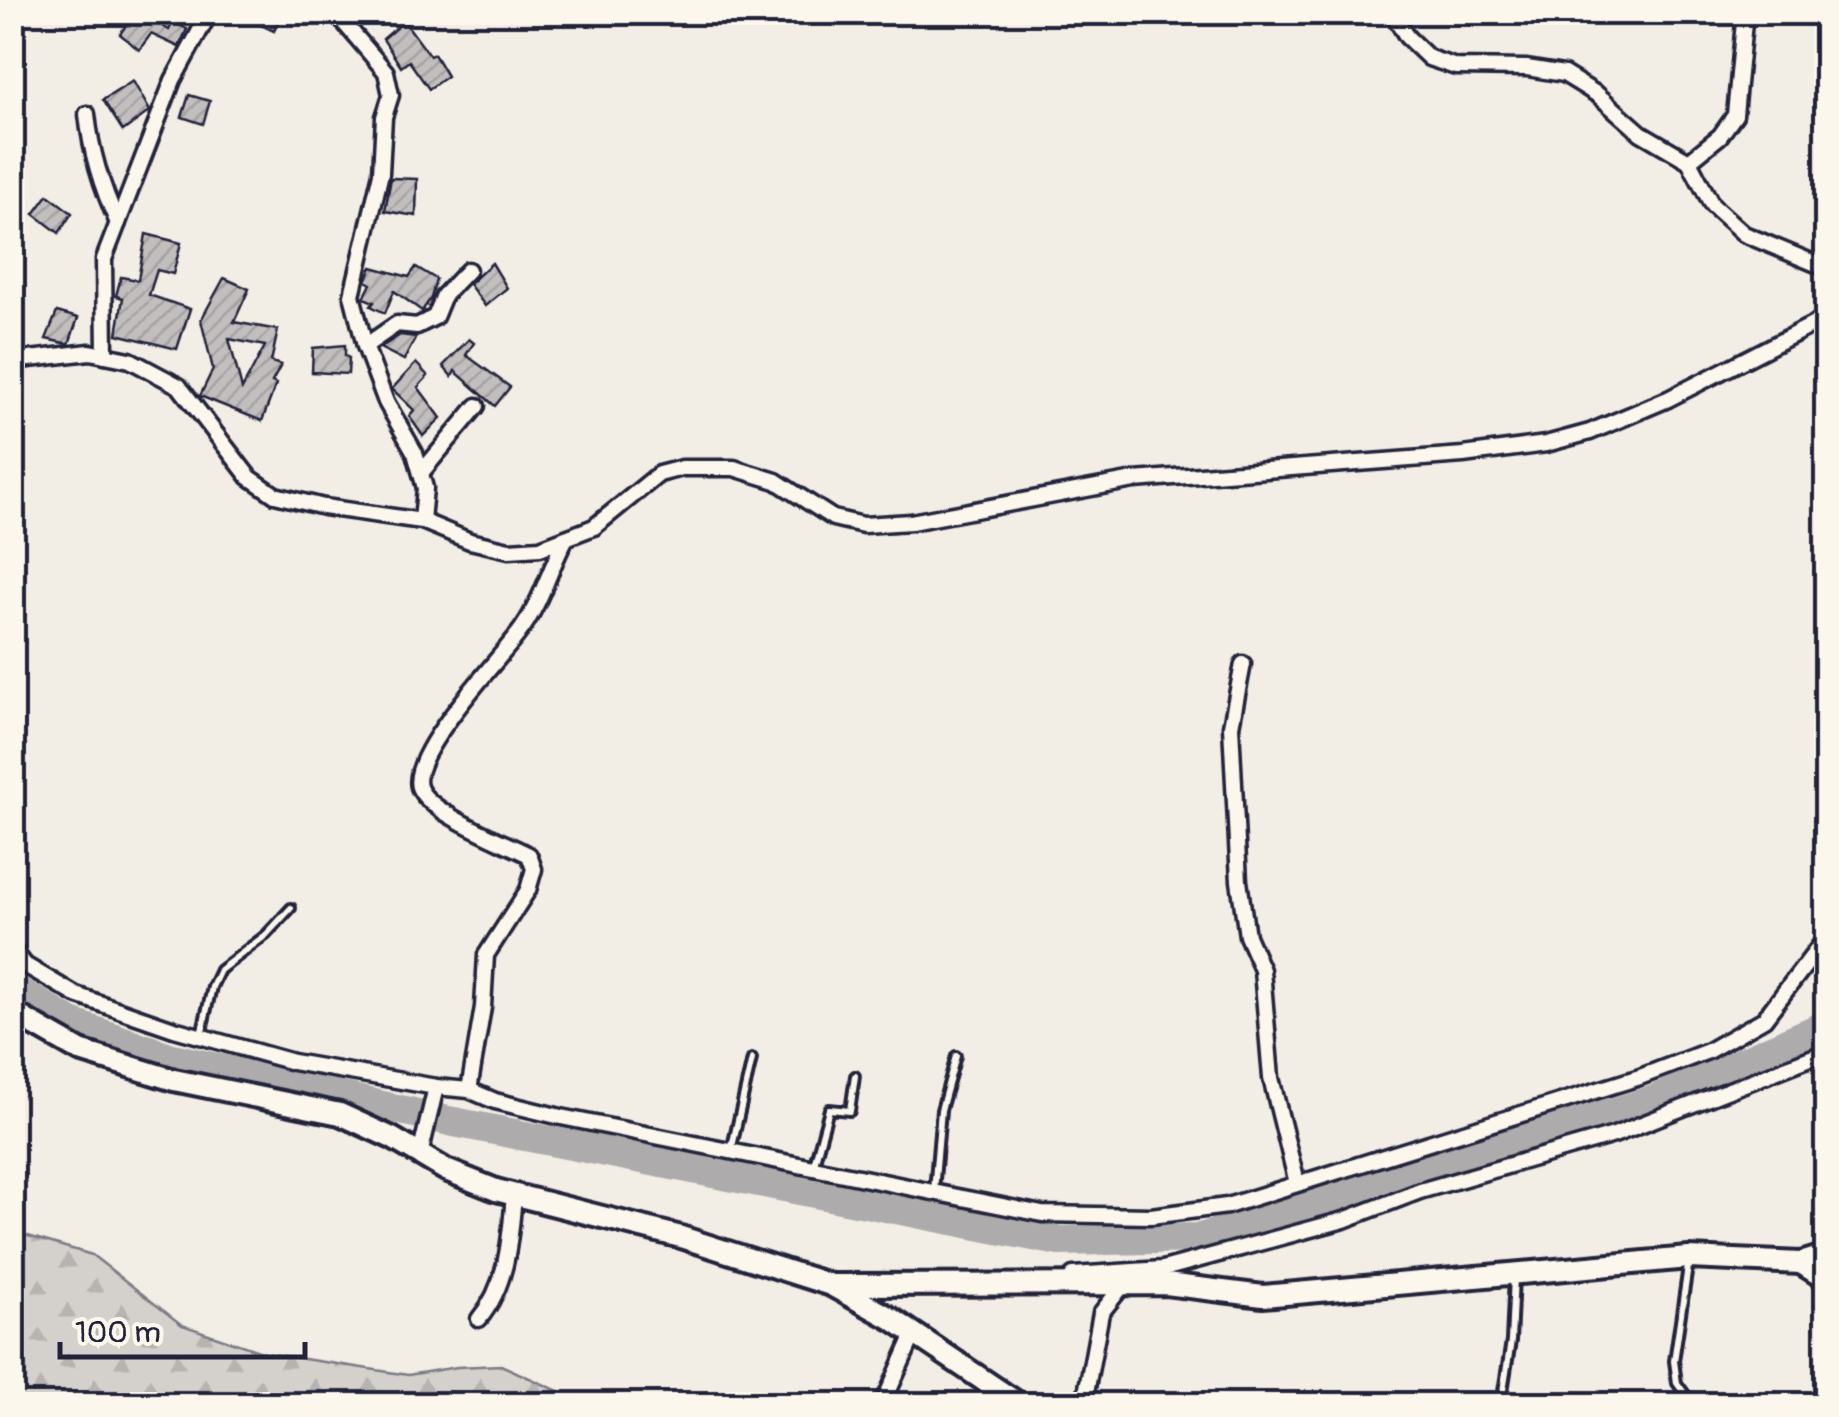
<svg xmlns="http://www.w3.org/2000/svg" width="1839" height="1417" font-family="Pangolin,sans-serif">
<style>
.forest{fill:url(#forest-firs);stroke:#7b7a84;stroke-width:2.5}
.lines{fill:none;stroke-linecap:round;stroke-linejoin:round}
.river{stroke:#aeabad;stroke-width:30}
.building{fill:url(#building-hatch);stroke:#22223b;stroke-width:2.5;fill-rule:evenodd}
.lane-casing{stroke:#22223b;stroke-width:14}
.street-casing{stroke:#22223b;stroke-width:21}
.secondary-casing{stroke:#22223b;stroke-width:28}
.lane{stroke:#fbf7ec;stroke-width:6}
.street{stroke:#fbf7ec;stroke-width:14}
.secondary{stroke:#fbf7ec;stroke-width:20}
</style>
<defs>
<pattern id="forest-firs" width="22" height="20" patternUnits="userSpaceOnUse" patternTransform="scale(2.5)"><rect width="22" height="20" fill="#d4d1cc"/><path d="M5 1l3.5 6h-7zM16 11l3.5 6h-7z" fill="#b6b3b0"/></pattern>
<pattern id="building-hatch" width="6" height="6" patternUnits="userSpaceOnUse" patternTransform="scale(2.5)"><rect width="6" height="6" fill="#c2bebe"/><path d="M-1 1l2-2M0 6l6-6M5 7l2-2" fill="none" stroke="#a6a3a4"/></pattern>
</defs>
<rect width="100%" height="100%" fill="#f2eee5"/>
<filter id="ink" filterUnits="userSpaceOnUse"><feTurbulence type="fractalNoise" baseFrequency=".01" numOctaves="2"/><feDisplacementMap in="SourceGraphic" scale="20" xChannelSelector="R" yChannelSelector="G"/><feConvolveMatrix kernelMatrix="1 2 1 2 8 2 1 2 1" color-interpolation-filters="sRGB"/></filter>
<g filter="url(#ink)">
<!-- forest -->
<polygon class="forest" points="18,1233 92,1255 182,1325 265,1353 408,1375 457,1367 501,1365 587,1404 13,1404 12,1242"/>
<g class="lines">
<!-- river -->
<polyline class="river" points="12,987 71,1023 169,1057 449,1121 1059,1241 1200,1238 1654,1100 1826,1025"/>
</g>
<!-- building -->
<g class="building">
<polygon points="135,12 141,12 169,30 173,22 187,29 179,47 151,34 139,50 120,34"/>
<polygon points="261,12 283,12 274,31 257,23"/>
<polygon points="404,21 430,56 434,54 447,76 429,89 409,61 401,67 383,39"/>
<polygon points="133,81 150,111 123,131 103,100"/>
<polygon points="189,95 210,101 203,124 182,117"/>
<polygon points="391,178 417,179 416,216 385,211"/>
<polygon points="48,195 72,213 59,233 34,214"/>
<polygon points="146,234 181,243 173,274 157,270 149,295 190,309 177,349 117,334 123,298 116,296 121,277 138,280"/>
<polygon points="492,263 507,288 485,306 469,284"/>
<polygon points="372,267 409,277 416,267 436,279 431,298 422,311 394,291 385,313 371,306 374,302 364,298 371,284 366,281"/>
<path d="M224 278 249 289 234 322 278 330 271 362 281 365 272 382 276 384 262 421 200 396 213 369 201 320ZM229 339 265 346 242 389Z"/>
<polygon points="57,312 78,318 69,344 46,339"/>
<polygon points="400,335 416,337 404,360 380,348"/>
<polygon points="469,339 474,343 466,355 510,387 495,406 455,371 452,377 443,366"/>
<polygon points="345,345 345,356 349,358 348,374 312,372 313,348"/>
<polygon points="416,363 428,376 418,387 441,418 423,436 409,416 414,410 392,389"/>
</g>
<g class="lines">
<!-- lane casing -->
<g class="lane-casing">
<g id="lane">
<polyline points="201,1035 212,987 220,970 266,935 291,908"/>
<polyline points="731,1151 752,1059"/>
<polyline points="813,1168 829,1109 850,1111 855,1076"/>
<polyline points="934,1191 941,1110 956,1056"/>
<polyline points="1689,1260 1674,1361 1677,1383 1692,1404"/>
<polyline points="1501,1404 1511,1341 1514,1276"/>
</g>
</g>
<!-- street casing -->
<g class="street-casing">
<g id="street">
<polyline points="335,12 386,72 391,95 384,117 381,173 352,295 365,346 386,402 415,453 425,488 422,521"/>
<polyline points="1392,12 1407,37 1429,58 1456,67 1527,68 1564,74 1598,95 1641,133 1689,161 1712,205 1744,234 1826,268"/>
<path d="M87 114C91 153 101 186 118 223"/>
<polyline points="1689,161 1720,136 1735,115 1745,12"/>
<polyline points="365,346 397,324 417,326 435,317 444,295 468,270"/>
<polyline points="105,355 104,259 173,80 210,12"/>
<polyline points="12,361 90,352 130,360 179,386 249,477 275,495 324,507 422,521 470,541 509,550 540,548 594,527 659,474 682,468 734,468 776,481 833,518 863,525 911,522 1134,480 1463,455 1546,444 1590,432 1668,399 1826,318"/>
<polyline points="421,473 477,406"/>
<polyline points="1243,664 1231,726 1239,881 1247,936 1262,970 1271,1078 1297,1183"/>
<polyline points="12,948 25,965 76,995 174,1029 293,1062 436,1087 469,1090 495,1101 561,1117 1042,1214 1151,1216 1227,1206 1640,1077 1708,1051 1764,1019 1826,938"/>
<path d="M469 1090 483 1007 486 955 528 890 534 869 529 855C504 842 428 813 419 787 409 754 498 661 518 634 540 606 549 570 566 538"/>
<polyline points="420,1155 436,1087"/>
<polyline points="1073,1275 1163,1269 1344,1220 1420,1191 1614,1135 1826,1052"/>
<path d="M479 1319C508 1284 510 1239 514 1195"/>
<polyline points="883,1404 914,1334"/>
<polyline points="1084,1404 1101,1313 1124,1284"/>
</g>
</g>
<!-- secondary casing -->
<g class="secondary-casing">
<g id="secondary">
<polyline points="12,1012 80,1051 174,1080 340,1114 392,1138 446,1170 496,1190 681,1237 831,1285 894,1320 1019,1404"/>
<polyline points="1801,1263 1826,1279"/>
<polyline points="833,1285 1166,1284 1263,1296 1689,1258 1801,1263 1826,1255"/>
</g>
</g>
<!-- lane -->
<use href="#lane" class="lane"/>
<!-- street -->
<use href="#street" class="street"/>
<!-- secondary -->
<use href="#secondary" class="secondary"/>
</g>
</g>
<!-- margin -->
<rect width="1839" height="1417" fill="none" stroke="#fbf7ec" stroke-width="50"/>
<rect x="25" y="25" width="1789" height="1367" fill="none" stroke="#22223b" stroke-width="4" filter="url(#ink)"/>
<!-- scale -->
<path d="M60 1342v15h245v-15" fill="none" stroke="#22223b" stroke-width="5"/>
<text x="75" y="1342" font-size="30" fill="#22223b" stroke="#fbf7ec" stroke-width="8" paint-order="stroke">100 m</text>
</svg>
